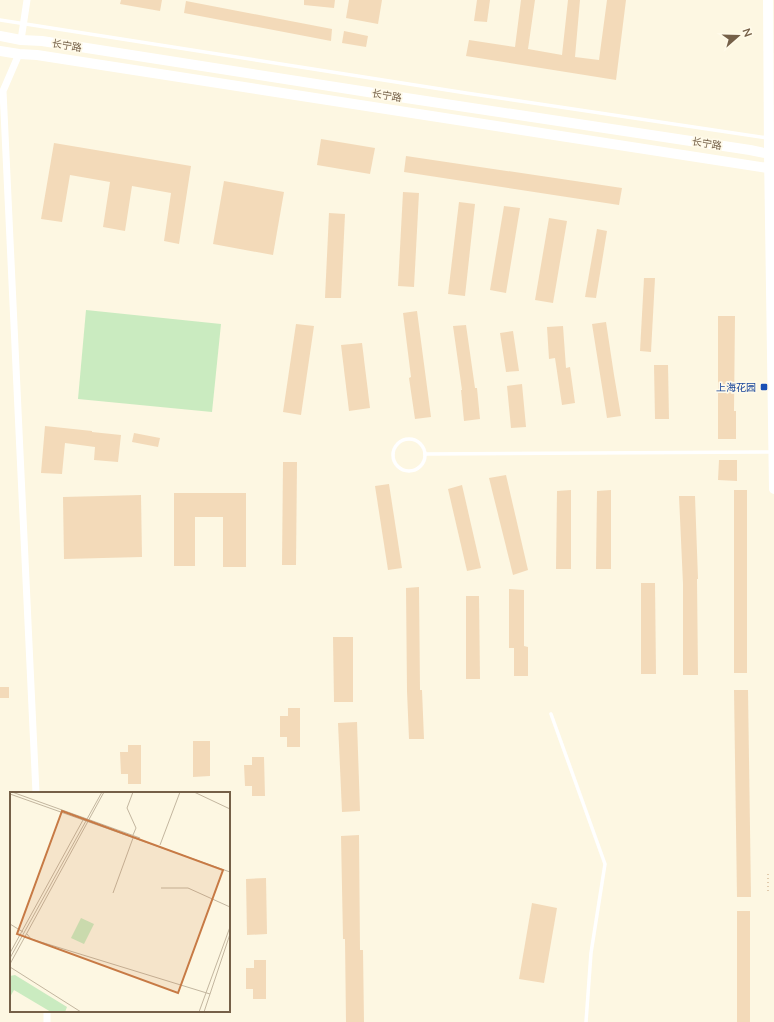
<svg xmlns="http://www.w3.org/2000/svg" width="774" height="1022" font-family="Mulish,'Noto Sans SC',sans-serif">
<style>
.green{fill:#caebc0}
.building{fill:#f3dab9}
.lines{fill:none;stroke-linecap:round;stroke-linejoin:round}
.path{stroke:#d8bd9c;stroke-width:1.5;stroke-dasharray:1 3;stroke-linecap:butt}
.lane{stroke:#fff;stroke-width:3.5}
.street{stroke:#fff;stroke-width:7}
.secondary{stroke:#fff;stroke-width:10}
.transit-dot{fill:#1a4fb4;stroke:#fffae9;stroke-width:1.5}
.labels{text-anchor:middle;stroke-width:3.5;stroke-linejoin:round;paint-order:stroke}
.street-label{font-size:10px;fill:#756048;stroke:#fffae9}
.transit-label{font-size:10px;fill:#164399;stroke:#fffae9;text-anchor:end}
.inset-road{fill:none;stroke:#c3b69f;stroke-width:1}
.view{fill:#c77a45;fill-opacity:0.15;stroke:#c77a45;stroke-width:2}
.inset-edge{fill:none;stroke:#756048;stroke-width:2}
</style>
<rect width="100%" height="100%" fill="#fdf7e2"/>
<!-- green -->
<polygon class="green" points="86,310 221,324 212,412 78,399"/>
<!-- building -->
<g class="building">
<polygon points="121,0 162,0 160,11 120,4"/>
<polygon points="304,0 335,0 334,8 304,5"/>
<polygon points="349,0 382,0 378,24 346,18"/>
<polygon points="477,0 490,0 487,22 474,21"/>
<polygon points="521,0 535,0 528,49 562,55 568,0 580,0 575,57 599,60 607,0 626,0 616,80 466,56 469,40 515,47"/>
<polygon points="186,1 332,29 331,41 184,13"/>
<polygon points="344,31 368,36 366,47 342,43"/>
<polygon points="321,139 375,148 370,174 317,165"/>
<polygon points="54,143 191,166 179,244 164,241 171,193 132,186 125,231 103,227 110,182 70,175 62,222 41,219"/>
<polygon points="406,156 622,188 619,205 404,172"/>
<polygon points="224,181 284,192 273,255 213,244"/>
<polygon points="403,192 419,193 414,287 398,286"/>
<polygon points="459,202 475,204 465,296 448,294"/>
<polygon points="504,206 520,208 506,293 490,290"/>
<polygon points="329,213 345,214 341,298 325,298"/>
<polygon points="549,218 567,221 553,303 535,300"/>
<polygon points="597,229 607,231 596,298 585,297"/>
<polygon points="644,278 655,278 651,352 640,351"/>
<polygon points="417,311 431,417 415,419 409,378 411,377 403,313"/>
<polygon points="718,316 735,316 734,411 736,411 736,439 718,439"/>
<polygon points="606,322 614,375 621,416 607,418 592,324"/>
<polygon points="296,324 314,326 301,415 283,412"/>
<polygon points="466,325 475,388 477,388 480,419 464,421 461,390 462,390 453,326"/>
<polygon points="563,326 566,368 570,367 575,403 562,405 555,358 549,359 547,327"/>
<polygon points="513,331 519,371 506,372 500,333"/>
<polygon points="362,343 370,408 349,411 341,345"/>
<polygon points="654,365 668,365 669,419 655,419"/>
<polygon points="522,384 526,427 511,428 507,386"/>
<polygon points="45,426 92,431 92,432 121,435 118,462 94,460 95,447 65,443 62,474 41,473"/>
<polygon points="134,433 160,438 158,447 132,442"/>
<polygon points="719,460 737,460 737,481 718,480"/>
<polygon points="283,462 297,462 296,565 282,565"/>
<polygon points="506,475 528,570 513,575 489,478"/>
<polygon points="389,484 402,568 388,570 375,486"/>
<polygon points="462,485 481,568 467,571 448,489"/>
<polygon points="571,490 571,569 556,569 557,491"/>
<polygon points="611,490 611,569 596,569 597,491"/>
<rect x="734" y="490" width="13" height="183"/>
<polygon points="174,493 246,493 246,567 223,567 223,517 195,517 195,566 174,566"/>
<polygon points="141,495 142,557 64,559 63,497"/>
<polygon points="679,496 695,496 698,579 697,579 698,675 683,675 683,584"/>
<polygon points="641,583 655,583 656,674 641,674"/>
<polygon points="419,587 420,690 422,690 424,739 409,739 407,691 406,588"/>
<polygon points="509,589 524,590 524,646 528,647 528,676 514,676 514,648 509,648"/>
<polygon points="466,596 479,596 480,679 466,679"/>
<polygon points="333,637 353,637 353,702 334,702"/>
<rect x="0" y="687" width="9" height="11"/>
<polygon points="734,690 748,690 751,897 737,897"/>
<polygon points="288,708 300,708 300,747 287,747 287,737 280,737 280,716 288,716"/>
<polygon points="357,722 360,811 342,812 338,723"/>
<polygon points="193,741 210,741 210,776 193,777"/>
<polygon points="128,745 141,745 141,784 128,784 128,774 121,774 120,752 128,752"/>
<polygon points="252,757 264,757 265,796 252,796 252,786 245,786 244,765 252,765"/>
<polygon points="359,835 360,950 363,950 364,1022 346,1022 345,939 343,939 341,836"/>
<polygon points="266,878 267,934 247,935 246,879"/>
<polygon points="532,903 557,908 544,983 519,979"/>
<rect x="737" y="911" width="13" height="111"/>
<polygon points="254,960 266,960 266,999 253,999 253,989 246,989 246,968 254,968"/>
</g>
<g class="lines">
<!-- path -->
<polyline class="path" points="768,891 768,871"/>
<!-- lane -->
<g class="lane">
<polyline points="0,20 466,93 768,138"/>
<circle cx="409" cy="455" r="16"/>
<polyline points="425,454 772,452"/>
<polyline points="551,714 605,864 591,953 586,1022"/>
</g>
<!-- street -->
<g class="street">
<polyline points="21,40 27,0"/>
<polyline points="19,54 3,91 36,793"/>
<polyline points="47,1011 47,1022"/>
</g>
<!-- secondary -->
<g class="secondary">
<polyline points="768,0 769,154 774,489"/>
<polyline points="0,36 21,40 42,41 406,98 750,150 774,155"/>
<polyline points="0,51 19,54 37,55 774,169"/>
</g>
</g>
<!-- markers -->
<rect class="transit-dot" x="760" y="383" width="8" height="8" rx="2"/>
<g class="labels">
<!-- street labels -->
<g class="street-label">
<text transform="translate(67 45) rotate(9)" y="4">长宁路</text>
<text transform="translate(387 95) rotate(9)" y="4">长宁路</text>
<text transform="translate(707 143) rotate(9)" y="4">长宁路</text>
</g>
<!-- transit labels -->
<g class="transit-label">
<text x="756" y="391">上海花园</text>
</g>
</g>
<!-- overview -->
<g transform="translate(10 792)">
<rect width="220" height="220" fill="#fdf7e2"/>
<path d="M71 126 84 132 74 152 61 146ZM5 183 57 215 55 220H41L4 198 0 205V184Z" fill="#caebc0"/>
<path class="inset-road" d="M2 0 130 46M123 0 117 16 126 36 123 43M184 0 220 17M0 2 220 80M150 53 170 0M151 96H178L220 115M103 101 123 46M0 132 13 140M17 142 21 147 200 202M0 161 73 28M0 166 92 0M0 172 94 0M0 175 71 220M189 220 220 135M194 220 220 142"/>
<path class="view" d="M52 19 213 78 168 201 7 142Z"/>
<rect width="220" height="220" class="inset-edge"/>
</g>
<!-- north arrow -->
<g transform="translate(738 36) rotate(70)" stroke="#fffae9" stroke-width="3" paint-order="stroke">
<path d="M0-3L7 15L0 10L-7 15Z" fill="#756048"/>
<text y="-6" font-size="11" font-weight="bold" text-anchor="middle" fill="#756048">N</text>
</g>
</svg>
